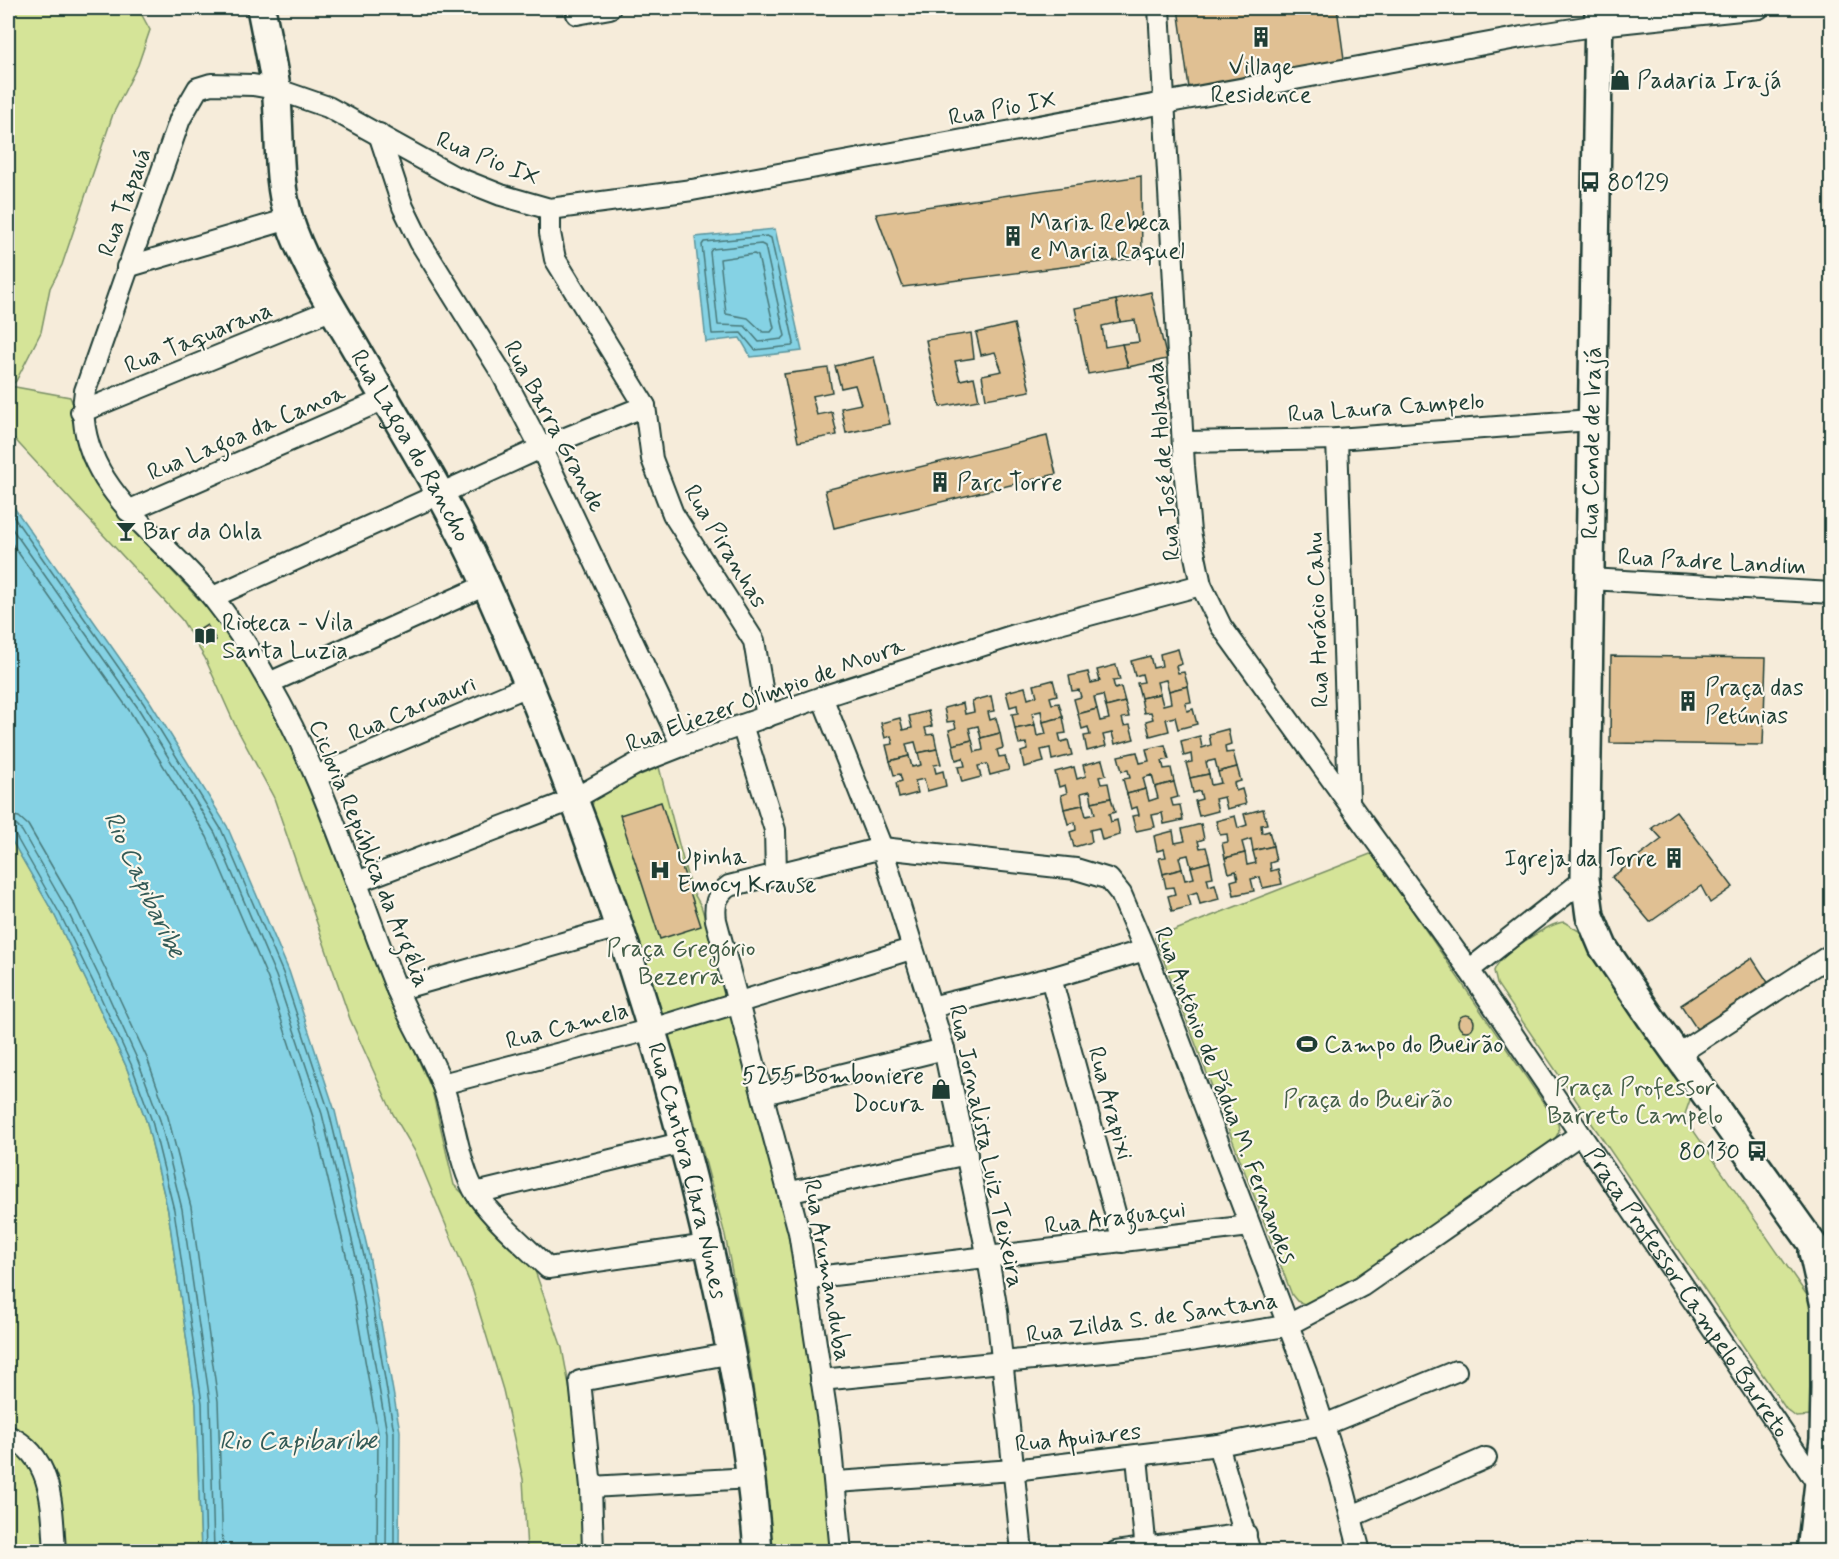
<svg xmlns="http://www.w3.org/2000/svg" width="1839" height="1559" font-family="Mynerve,sans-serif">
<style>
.green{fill:#d5e498;stroke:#7a9066;stroke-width:1.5}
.water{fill:#85d2e4;stroke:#5c969e;stroke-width:1.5}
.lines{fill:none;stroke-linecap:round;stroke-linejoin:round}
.shore{stroke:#48797a;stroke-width:1.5}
.building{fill:#e0c093;stroke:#1f3d34;stroke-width:1.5}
.street-casing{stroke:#1f3d34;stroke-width:24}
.secondary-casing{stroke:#1f3d34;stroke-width:32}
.street{stroke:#fbf7ec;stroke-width:20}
.secondary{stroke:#fbf7ec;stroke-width:27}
.labels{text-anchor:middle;stroke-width:4.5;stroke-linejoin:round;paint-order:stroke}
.poi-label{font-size:24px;fill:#1f3d34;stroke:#fbf7ec;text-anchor:start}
.street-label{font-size:24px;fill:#1f3d34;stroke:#fbf7ec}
.park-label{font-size:24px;fill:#435e48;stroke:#fbf7ec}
.water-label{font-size:26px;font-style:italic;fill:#335b57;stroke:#fbf7ec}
</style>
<rect width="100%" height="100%" fill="#f6ecda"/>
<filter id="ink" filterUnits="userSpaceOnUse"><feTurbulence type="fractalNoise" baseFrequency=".0167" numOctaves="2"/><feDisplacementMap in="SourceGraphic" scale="12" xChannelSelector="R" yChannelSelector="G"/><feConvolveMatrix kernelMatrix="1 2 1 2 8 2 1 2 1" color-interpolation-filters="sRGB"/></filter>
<g filter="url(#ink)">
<!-- green -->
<g class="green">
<polygon points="8,8 138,8 150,30 138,65 113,114 62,265 50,288 41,332 16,381 10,386 70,397 74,406 74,424 82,460 107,497 155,553 244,647 275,703 390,997 432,1090 454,1185 512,1239 533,1265 562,1348 588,1487 591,1551 527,1551 523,1479 503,1390 472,1288 416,1153 393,1114 350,1019 274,798 235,725 205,658 182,620 8,432"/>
<polygon points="659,767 690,887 701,906 714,946 801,1274 835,1551 770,1551 765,1479 751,1371 725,1235 692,1112 592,807 594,797 600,792"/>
<polygon points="8,834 55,916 96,1001 126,1066 147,1123 168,1211 196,1404 201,1551 8,1551"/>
<polygon points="1373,853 1558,1124 1559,1131 1554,1141 1372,1270 1307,1305 1297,1301 1292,1295 1155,938"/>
<path d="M1564 922 1579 931 1691 1097 1684 1117 1822 1317 1812 1416 1796 1417 1786 1409 1497 984 1494 971C1498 956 1548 923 1564 922Z"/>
</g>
<!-- water -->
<g class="water">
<polygon points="775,229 802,351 751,357 740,338 706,342 695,237"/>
<polygon points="8,499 149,700 227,826 289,971 335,1111 369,1255 400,1431 399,1551 201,1551 196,1404 168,1211 147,1123 126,1066 96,1001 55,916 8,834"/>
</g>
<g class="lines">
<!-- shore -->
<g class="shore">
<polygon points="767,236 771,238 794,343 792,346 755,350 741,333 712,334 702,245 704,242"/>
<polygon points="761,244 765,246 785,336 782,339 759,342 745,326 718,325 710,252 712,249"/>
<polygon points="754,254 758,256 774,328 771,332 763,332 748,318 726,314 720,259"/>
<polyline points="8,509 144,704 221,829 283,973 329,1112 364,1256 394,1432 394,1552"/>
<polyline points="8,523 138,708 215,833 276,976 322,1114 356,1257 387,1433 386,1552"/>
<polyline points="8,538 131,713 207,837 268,979 313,1117 347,1259 378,1433 377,1552"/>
<polyline points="8,815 19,817 28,825 75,906 116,991 147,1058 168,1117 191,1207 218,1401 223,1552"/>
<polyline points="8,824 16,825 22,831 67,910 108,995 138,1061 160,1120 182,1209 210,1402 214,1552"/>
<polyline points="8,831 14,833 60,914 101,998 131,1064 152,1121 174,1210 202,1403 206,1552"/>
</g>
</g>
<!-- building -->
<g class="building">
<polygon points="1178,8 1337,8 1345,66 1189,88"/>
<polygon points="1141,176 1142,257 903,287 876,214"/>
<polygon points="1151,292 1167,359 1128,367 1122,344 1139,342 1135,320 1120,322 1116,300"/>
<polygon points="1116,300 1120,322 1102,326 1105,347 1122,344 1128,367 1088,374 1075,308"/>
<polygon points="1014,324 1030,391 986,399 982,375 1002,371 995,352 981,355 976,333"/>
<polygon points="971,333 974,358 955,361 960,380 974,377 979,400 940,407 926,340"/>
<polygon points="874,357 890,424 846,433 841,408 861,404 855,385 841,388 835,366"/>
<polygon points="828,368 832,392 812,396 817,415 832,412 837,435 798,442 784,374"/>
<polygon points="1047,436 1056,474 834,528 825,490"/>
<polygon points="207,625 216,640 203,648 194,633"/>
<polygon points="1178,649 1182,664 1176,666 1178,673 1184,672 1188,686 1169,691 1166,680 1157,682 1160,694 1141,698 1137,683 1144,682 1142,674 1135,676 1131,661 1150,656 1153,668 1162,666 1160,654"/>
<polygon points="1611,656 1766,658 1763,745 1610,743"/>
<polygon points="1116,665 1120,680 1113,681 1115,689 1121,687 1125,702 1106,707 1103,695 1094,697 1097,709 1078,714 1074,699 1081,697 1079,690 1072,691 1069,676 1088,672 1091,683 1100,681 1097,670"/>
<polygon points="1053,680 1057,695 1050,697 1052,704 1059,703 1063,717 1043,722 1041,711 1032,713 1035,725 1015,729 1012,714 1018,713 1017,705 1010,707 1006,692 1025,687 1028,699 1037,696 1034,685"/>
<polygon points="1188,686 1191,702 1185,703 1187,711 1193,709 1197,724 1178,729 1175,717 1166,719 1169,731 1150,736 1146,721 1153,719 1151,712 1144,713 1141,698 1160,694 1163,705 1171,703 1169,691"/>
<polygon points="991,696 994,711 988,712 990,720 996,718 1000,733 981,738 978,726 969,728 972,740 953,745 949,730 956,728 954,721 947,722 944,708 963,703 965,714 974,712 972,701"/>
<polygon points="1125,702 1129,717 1122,718 1124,726 1130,725 1134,739 1115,744 1112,733 1103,735 1106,746 1087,751 1084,736 1090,735 1088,727 1082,729 1078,714 1097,709 1100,721 1109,719 1106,707"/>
<polygon points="928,711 932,726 925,728 927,735 934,734 937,749 918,753 915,742 906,744 909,756 890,761 886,745 893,744 891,736 885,738 881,723 900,718 903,730 912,728 909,716"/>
<polygon points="1063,717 1066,733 1059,734 1061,742 1068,740 1072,755 1052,760 1050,748 1041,750 1044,762 1024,767 1021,752 1027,750 1026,743 1019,744 1015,729 1035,725 1037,736 1046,734 1043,722"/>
<polygon points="1228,729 1231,744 1225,746 1226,753 1233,752 1237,767 1218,772 1215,760 1206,762 1209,774 1190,778 1186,763 1192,762 1191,754 1184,756 1181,741 1200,736 1202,748 1211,745 1209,734"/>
<polygon points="1000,733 1003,748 997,750 999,757 1005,756 1009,770 990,775 987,764 978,766 981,777 962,782 958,767 965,766 963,758 956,760 953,745 972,740 975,752 983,750 981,738"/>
<polygon points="1165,745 1169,759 1162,761 1164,769 1171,768 1174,782 1155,787 1152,775 1143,778 1146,789 1127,794 1123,779 1130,778 1128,770 1122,771 1118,756 1137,752 1140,763 1149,761 1146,749"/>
<polygon points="937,749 941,764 934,765 936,773 943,771 946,786 927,791 924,779 915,781 918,793 899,798 896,783 902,781 900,774 894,775 890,761 909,756 912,767 921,765 918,753"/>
<polygon points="1102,760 1106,775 1099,777 1101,784 1108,783 1111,798 1092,802 1090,791 1081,793 1083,805 1064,809 1061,795 1067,793 1065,785 1059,787 1055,772 1074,767 1077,779 1086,776 1083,765"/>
<polygon points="1237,767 1241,781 1234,783 1236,791 1242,789 1246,804 1227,809 1224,797 1215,799 1218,811 1199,816 1195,801 1202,799 1200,791 1193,793 1190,778 1209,774 1211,785 1221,783 1218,772"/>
<polygon points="1174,782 1178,797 1171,799 1173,806 1180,805 1183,820 1164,824 1162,813 1152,815 1155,827 1136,831 1132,816 1139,815 1137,807 1131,809 1127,794 1146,789 1149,801 1158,798 1155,787"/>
<polygon points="1111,798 1115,812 1109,814 1111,822 1117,820 1120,835 1102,840 1099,828 1090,830 1092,842 1074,847 1070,832 1076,830 1075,822 1068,824 1064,809 1083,805 1086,816 1095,814 1092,802"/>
<polygon points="661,802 701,926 660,939 620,815"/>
<polygon points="1263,809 1267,824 1261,825 1262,833 1269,831 1273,846 1253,851 1251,839 1242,842 1245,853 1225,858 1222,843 1228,842 1227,834 1220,835 1216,821 1235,816 1238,828 1247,825 1244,814"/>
<polygon points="1676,811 1733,887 1710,903 1701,886 1650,922 1612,877 1662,839 1652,828"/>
<polygon points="1201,824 1204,839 1198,841 1200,848 1206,847 1210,862 1191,867 1188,855 1179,857 1182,869 1163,874 1159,858 1166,857 1164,849 1157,851 1154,836 1173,831 1175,843 1185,841 1182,829"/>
<polygon points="1273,846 1276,861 1270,863 1271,871 1278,869 1282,884 1263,888 1260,877 1251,879 1254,891 1234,895 1231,881 1238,879 1236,871 1229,873 1225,858 1245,853 1247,865 1256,863 1253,851"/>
<polygon points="1210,862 1213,877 1207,878 1209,886 1215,884 1219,899 1200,904 1197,892 1188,895 1191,906 1172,911 1168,896 1175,894 1173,887 1166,888 1163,874 1182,869 1185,880 1194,878 1191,867"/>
<polygon points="1752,958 1771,987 1700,1034 1681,1005"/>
<circle cx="1466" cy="1023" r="8"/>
</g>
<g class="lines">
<!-- street casing -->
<g class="street-casing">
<g id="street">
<path id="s1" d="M1159 8 1184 466 1190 532 1201 585 1221 626 1469 970 1819 1486"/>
<polyline points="577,14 610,8"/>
<polyline points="379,134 403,207 420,242 501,372 541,448 682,746"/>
<polyline points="550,209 550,233 555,259 645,406 652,459 673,514 754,641 767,717"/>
<polyline points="127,267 289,219"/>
<polyline points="81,412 333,309"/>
<polyline points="1337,439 1349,800"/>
<polyline points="1184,442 1337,439 1591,420"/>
<polyline points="128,511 385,399"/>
<polyline points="1590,579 1832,593"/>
<polyline points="213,597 541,448 645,406"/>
<polyline points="269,683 486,585"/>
<polyline points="822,697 882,848 944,1049 988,1258 997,1311 1022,1552"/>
<polyline points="742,725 775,830 776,874"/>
<polyline points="316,776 528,686"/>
<polyline points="357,882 572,800 636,764 682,746 822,697 1018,634 1201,585"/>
<polyline points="1469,970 1585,879"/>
<polyline points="1051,978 1123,1242"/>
<polyline points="397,990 619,927"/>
<polyline points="931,1007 1051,978 1145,950"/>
<polyline points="1677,1055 1832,954"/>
<polyline points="442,1084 652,1029 911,949"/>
<polyline points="764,1094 944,1049"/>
<polyline points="791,1192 967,1154"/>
<polyline points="476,1193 685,1142"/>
<path d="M708 1245 548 1268C524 1245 496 1222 477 1195 459 1169 454 1115 442 1084 429 1050 409 1020 396 987 355 885 325 779 269 683 253 654 234 624 213 598 164 536 70 483 85 391L180 119 198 88 211 84 253 85 276 89 328 107 453 176 501 195 550 209 692 190 1522 37 1599 25 1759 8"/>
<polyline points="808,1278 1250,1226"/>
<polyline points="821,1380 1144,1348 1286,1326 1362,1286 1579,1135"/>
<path d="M8 1436C54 1456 52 1509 55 1552"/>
<polyline points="1218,1445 1250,1552"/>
<polyline points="1137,1457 1146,1552"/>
<polyline points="836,1482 1014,1470 1218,1445 1324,1425 1456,1371"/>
<polyline points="591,1487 751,1478"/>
<polyline points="1352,1516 1486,1458"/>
<polyline points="593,1552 591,1487 580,1381 733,1353"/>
<path d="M841 1552 829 1429 799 1232 716 920C714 905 716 895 729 886L882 848 1076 869 1109 879 1121 894 1145 950 1306 1372 1340 1475 1360 1552"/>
<polyline points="1116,1552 1246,1534"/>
</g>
</g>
<!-- secondary casing -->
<g class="secondary-casing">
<g id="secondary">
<path id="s2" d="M261 8C266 34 272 61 276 88 281 132 276 177 289 219 302 260 327 300 349 337 396 419 449 501 488 589 580 797 655 1014 706 1235 730 1340 750 1444 758 1552"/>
<polyline points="1599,8 1585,879 1590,916 1603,947 1651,1018 1832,1271"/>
<polyline points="1811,1552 1824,1439 1825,1388 1825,1306 1813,1252"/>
</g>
</g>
<!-- street -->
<use href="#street" class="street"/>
<!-- secondary -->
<use href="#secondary" class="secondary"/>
</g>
</g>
<!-- icons -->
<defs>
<g id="building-bare" transform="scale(1.62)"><path d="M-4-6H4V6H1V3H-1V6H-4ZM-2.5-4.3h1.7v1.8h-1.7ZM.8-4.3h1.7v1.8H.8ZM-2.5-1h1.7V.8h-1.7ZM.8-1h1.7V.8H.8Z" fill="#1f3d34" stroke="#fbf7ec" stroke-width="2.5" paint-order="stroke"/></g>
<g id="shop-bare" transform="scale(1.62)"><path d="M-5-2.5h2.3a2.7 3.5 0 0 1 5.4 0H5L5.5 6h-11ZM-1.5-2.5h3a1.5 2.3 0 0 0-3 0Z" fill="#1f3d34" stroke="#fbf7ec" stroke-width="2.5" paint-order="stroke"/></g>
<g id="bus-bare" transform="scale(1.62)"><path d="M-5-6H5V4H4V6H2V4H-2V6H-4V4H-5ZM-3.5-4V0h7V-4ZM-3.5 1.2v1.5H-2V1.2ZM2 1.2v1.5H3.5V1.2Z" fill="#1f3d34" stroke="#fbf7ec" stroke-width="2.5" paint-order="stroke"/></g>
<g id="bar-bare" transform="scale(1.62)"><path d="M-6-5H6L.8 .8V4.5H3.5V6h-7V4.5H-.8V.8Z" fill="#1f3d34" stroke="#fbf7ec" stroke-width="2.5" paint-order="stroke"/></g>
<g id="library-bare" transform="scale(1.62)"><path d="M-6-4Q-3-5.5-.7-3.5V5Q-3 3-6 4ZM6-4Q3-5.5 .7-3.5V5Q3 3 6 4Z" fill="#1f3d34" stroke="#fbf7ec" stroke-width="2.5" paint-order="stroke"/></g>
<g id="hospital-bare" transform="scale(1.62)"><path d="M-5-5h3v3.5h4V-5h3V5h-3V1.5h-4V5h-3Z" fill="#1f3d34" stroke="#fbf7ec" stroke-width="2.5" paint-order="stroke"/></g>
<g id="stadium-bare" transform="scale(1.62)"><path d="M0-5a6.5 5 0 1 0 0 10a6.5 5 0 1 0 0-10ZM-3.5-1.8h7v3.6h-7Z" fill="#1f3d34" stroke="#fbf7ec" stroke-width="2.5" paint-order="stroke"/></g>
</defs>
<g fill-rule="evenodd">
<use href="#building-bare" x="1261" y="37"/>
<use href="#shop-bare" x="1620" y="80"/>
<use href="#bus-bare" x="1590" y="182"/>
<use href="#building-bare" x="1013" y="236"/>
<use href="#building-bare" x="940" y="482"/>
<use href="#bar-bare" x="126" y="531"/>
<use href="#library-bare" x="205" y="636"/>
<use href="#building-bare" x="1688" y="701"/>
<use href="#building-bare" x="1674" y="858"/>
<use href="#hospital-bare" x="660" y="870"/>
<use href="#stadium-bare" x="1307" y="1044"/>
<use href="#shop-bare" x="941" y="1089"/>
<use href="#bus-bare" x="1757" y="1151"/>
</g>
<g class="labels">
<!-- poi labels -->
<g class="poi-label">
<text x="1261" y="74" text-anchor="middle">Village<tspan x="1261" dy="28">Residence</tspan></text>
<text x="1637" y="88">Padaria Irajá</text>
<text x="1607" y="190">80129</text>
<text x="1030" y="230">Maria Rebeca<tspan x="1030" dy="28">e Maria Raquel</tspan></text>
<text x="957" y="490">Parc Torre</text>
<text x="143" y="539">Bar da Ohla</text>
<text x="222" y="630">Rioteca - Vila<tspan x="222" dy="28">Santa Luzia</tspan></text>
<text x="1705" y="695">Praça das<tspan x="1705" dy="28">Petúnias</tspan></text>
<text x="677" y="864">Upinha<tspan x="677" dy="28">Emocy Krause</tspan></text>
<text x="1657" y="866" text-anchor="end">Igreja da Torre</text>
<text x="1324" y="1052">Campo do Bueirão</text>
<text x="924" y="1083" text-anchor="end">5255 Bomboniere<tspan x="924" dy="28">Docura</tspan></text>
<text x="1740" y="1159" text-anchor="end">80130</text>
</g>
<!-- street labels -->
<g class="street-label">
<text transform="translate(1002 108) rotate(-10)" y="8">Rua Pio IX</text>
<text transform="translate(488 158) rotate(22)" y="8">Rua Pio IX</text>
<text transform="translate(124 202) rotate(-70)" y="8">Rua Tapauá</text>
<text transform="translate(198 337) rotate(-22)" y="8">Rua Taquarana</text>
<text transform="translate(1386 407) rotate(-4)" y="8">Rua Laura Campelo</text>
<text transform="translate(555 426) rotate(62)" y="8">Rua Barra Grande</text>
<text transform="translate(246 432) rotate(-23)" y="8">Rua Lagoa da Canoa</text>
<text transform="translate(1591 443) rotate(-89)" y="8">Rua Conde de Irajá</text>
<text dy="8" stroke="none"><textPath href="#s2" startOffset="471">Rua Lagoa do Rancho</textPath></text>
<text transform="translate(1163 461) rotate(-95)" y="8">Rua José de Holanda</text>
<text transform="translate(726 546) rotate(59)" y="8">Rua Piranhas</text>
<text transform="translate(1712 561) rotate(3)" y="8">Rua Padre Landim</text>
<text transform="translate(1317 620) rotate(-92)" y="8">Rua Horácio Cahu</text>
<text transform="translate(765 694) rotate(-20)" y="8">Rua Eliezer Olímpio de Moura</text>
<text transform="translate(412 708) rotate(-23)" y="8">Rua Caruauri</text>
<text transform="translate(370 853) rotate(68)" y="8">Ciclovia República da Argélia</text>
<text transform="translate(567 1025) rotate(-15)" y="8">Rua Camela</text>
<text transform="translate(1226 1095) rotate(69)" y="8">Rua Antônio de Pádua M. Fernandes</text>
<text transform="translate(1111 1103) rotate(75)" y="8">Rua Arapixi</text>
<text transform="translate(987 1146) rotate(78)" y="8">Rua Jornalista Luiz Teixeira</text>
<text dy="8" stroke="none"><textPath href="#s2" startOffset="1250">Rua Cantora Clara Nunes</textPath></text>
<text transform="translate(1115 1217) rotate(-7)" y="8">Rua Araguaçui</text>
<text transform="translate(828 1270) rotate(80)" y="8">Rua Arumanduba</text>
<text dy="8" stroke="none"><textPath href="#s1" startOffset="1438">Praça Professor Campelo Barreto</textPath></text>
<text transform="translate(1152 1317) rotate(-8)" y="8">Rua Zilda S. de Santana</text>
<text transform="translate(1078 1437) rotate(-6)" y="8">Rua Apuiares</text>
</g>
<!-- park labels -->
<g class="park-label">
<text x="681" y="956">Praça Gregório<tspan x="681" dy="28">Bezerra</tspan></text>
<text x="1635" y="1095">Praça Professor<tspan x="1635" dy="28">Barreto Campelo</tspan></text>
<text x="1368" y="1107">Praça do Bueirão</text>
</g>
<!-- water labels -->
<g class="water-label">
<text transform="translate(145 884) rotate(65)" y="9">Rio Capibaribe</text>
<text x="298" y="1449">Rio Capibaribe</text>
</g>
</g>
<!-- margin -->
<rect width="1839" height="1559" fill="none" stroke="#fbf7ec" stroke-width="30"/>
<rect x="15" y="15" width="1809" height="1529" fill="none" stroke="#1f3d34" stroke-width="2" filter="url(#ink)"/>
</svg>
